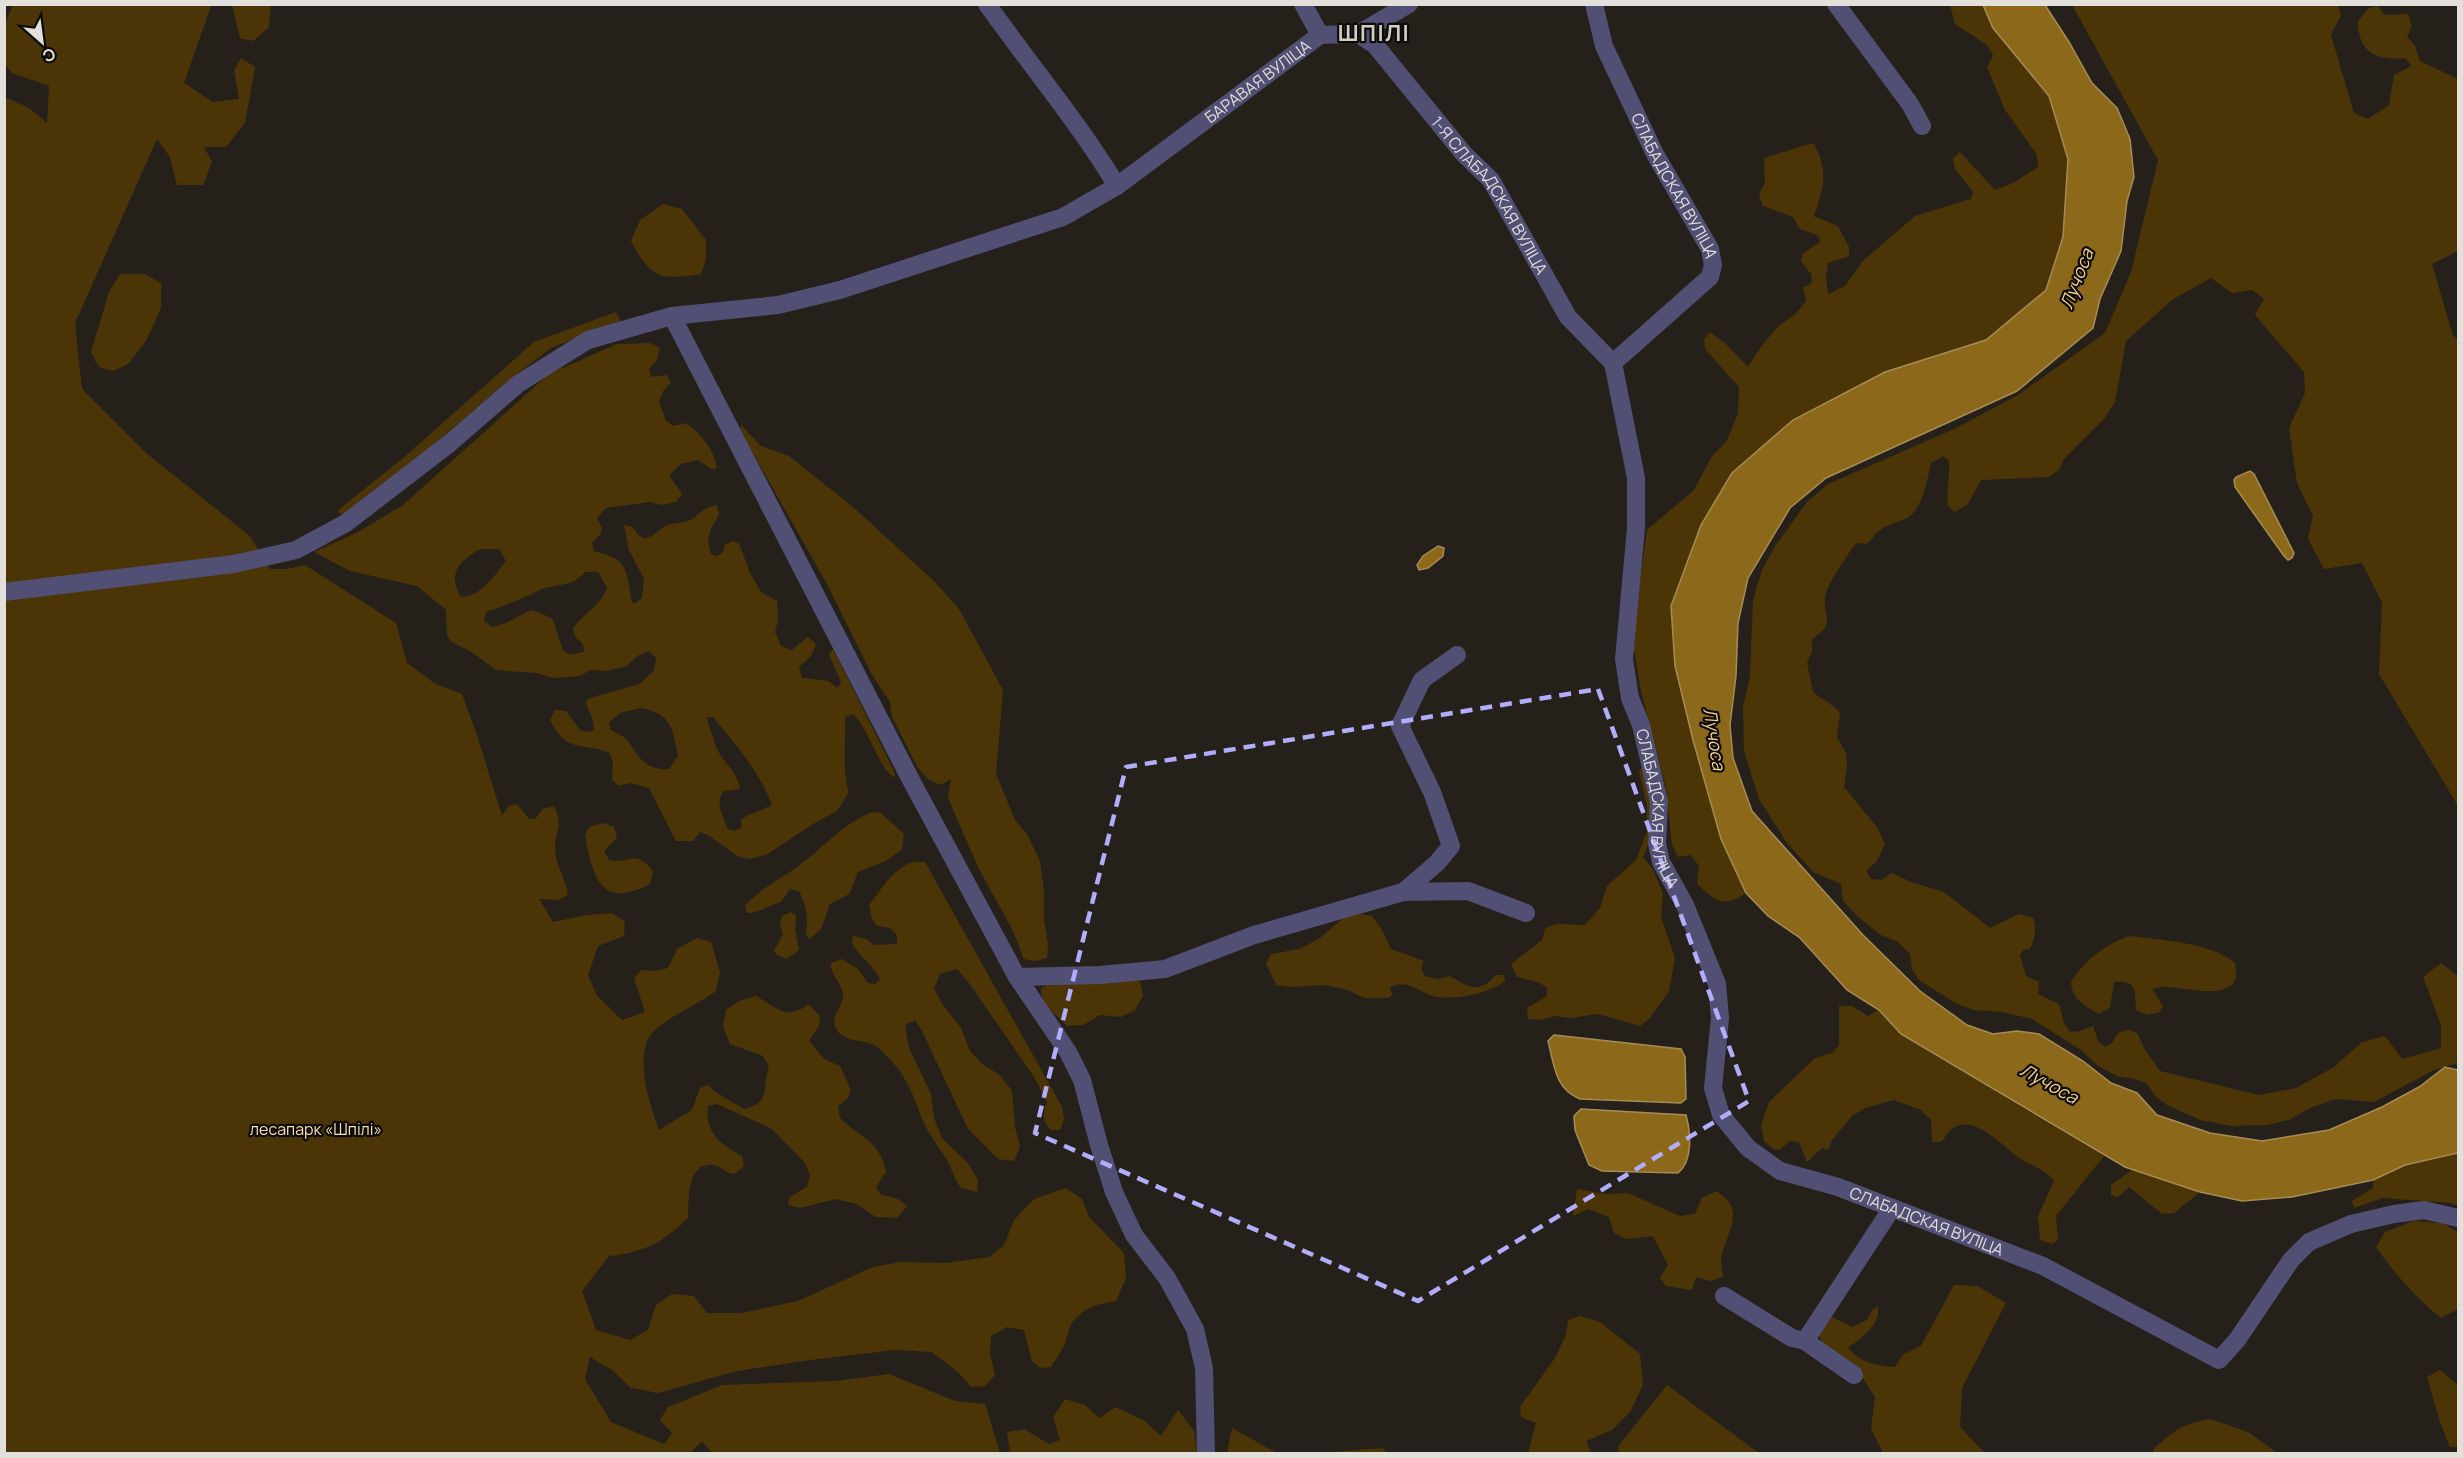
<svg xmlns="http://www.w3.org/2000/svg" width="2463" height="1458" font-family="Manrope,sans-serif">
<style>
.green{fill:#4b3507;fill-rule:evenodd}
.water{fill:#8c681a;stroke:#a68c54;stroke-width:1.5}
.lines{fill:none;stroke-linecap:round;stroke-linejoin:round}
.minor{stroke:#514f73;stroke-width:18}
.marked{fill:none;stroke:#b1adfa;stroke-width:4.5;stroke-dasharray:12 8;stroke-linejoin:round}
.labels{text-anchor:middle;stroke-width:4.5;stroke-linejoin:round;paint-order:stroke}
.street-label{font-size:16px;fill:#e3e0db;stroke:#0d0b08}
.park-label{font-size:16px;fill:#f7dfb3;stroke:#0d0b08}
.water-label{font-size:18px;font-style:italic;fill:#f9d390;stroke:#0d0b08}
.district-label{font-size:22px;font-weight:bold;letter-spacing:1.5px;fill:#d3cdc4;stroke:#0d0b08}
</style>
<rect width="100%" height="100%" fill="#25211a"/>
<!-- green -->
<g class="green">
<path d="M13 5H271L269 27 253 41 240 38 232 5 211 6 184 83 213 102 239 99 234 70 241 58 255 67 245 123 226 147H204L212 162 203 185H177L170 157 157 139 75 323 82 389 146 453 250 536 270 569H287L305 565 396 623 407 663 436 684 462 694 477 735 502 816 509 806 517 804 529 819 536 818 543 809 554 806C564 826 555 830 555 848 555 864 566 879 568 895L558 900 539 899 553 922 587 915 612 913 625 922 624 936 598 946 588 975 597 996 622 1020 645 1012 634 978 641 970 655 971 668 968 677 949 697 938 711 942 720 972 716 991C697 1005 669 1016 653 1032 633 1054 650 1106 659 1130L692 1110 700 1088 708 1085 715 1092 744 1109C773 1102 761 1088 769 1066L763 1056 730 1044 723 1026 726 1010 739 1001 756 996C777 1008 786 1021 809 1004L820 1017 819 1026 809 1041 824 1059 840 1066 851 1090 847 1099 838 1106 840 1118C860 1138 880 1140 886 1172L876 1187 880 1194 898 1199 907 1206 897 1218 876 1217 856 1204 836 1199 800 1208 788 1205 790 1197 807 1187 810 1176 805 1163 772 1129 717 1104 708 1106C704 1132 722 1146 742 1156L744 1166 734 1174C724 1172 721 1166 713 1165 686 1162 689 1201 688 1218 662 1243 645 1252 609 1256L582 1291 596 1330 630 1340 648 1330 656 1305 672 1294 694 1296 707 1313H741L798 1301 873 1267 901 1262 946 1263 989 1257 1004 1245 1014 1220 1034 1199 1066 1188 1082 1199 1089 1217 1124 1253 1126 1278 1116 1301 1100 1304 1085 1310 1072 1322 1064 1346 1051 1367 1040 1368 1032 1361 1024 1330 1007 1327 991 1336 990 1354 995 1375 985 1386 971 1387 959 1373 932 1352 896 1350 810 1360 737 1371 658 1393 631 1388 612 1370 590 1357 585 1379 611 1422 664 1444 672 1433 660 1420 668 1407 722 1385 835 1381 889 1374 955 1401 985 1404 1000 1453 1010 1451 1007 1432 1024 1429 1049 1444 1060 1440 1053 1417 1065 1399 1085 1405 1099 1418 1116 1407 1145 1421 1161 1436 1178 1410 1194 1431 1197 1453 713 1454 702 1441 689 1454 5 1453 4 99 7 98 29 108 47 123 49 86 12 73 5 64V24Z"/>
<path d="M1950 5H1983L1993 28 2049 96 2068 159 2063 237 2046 290 1986 340 1885 372 1732 473 1721 839 1746 893C1723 909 1716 901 1697 884L1699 866 1691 855 1678 857 1672 845 1666 788 1641 691 1632 638 1647 530 1694 490 1712 456 1726 442 1738 414 1739 387 1705 349 1704 339 1710 332 1727 345 1748 367C1756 353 1765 341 1776 329 1789 317 1797 316 1806 300L1803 288 1812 283 1811 274 1801 261 1802 254 1820 242 1819 236 1800 229 1793 217 1763 206 1759 194 1765 183 1764 158 1813 143C1829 170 1824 187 1814 216L1838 226 1849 247V256L1828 263 1826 277 1828 294 1845 286 1863 261 1915 216 1971 199 1973 192 1955 169 1953 158 1960 152 1995 190 2015 182 2038 167 2037 155 2005 110 1987 67 1993 55 1987 45 1955 24Z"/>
<path d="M2072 5H2338L2341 15 2331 35 2354 113 2368 119 2389 105 2394 75 2411 66 2406 58C2377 61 2358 53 2358 21L2369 8 2378 6 2384 15 2408 14 2412 27 2407 36 2415 46 2420 61 2458 79V251L2432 264 2453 336 2458 339V806L2379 674 2382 603 2362 563 2324 569 2308 539 2313 516 2297 483 2289 428 2305 393 2304 372 2255 315 2264 299 2252 290 2232 293 2211 278 2172 300 2126 341 2115 402 2104 419 2064 459 2059 470 2049 477 1981 480 1968 504 1955 512 1948 506C1946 491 1950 477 1949 461L1943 456 1931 463C1927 480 1923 511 1905 519 1896 523 1887 524 1879 531 1873 535 1873 540 1866 544L1857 543 1852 548C1845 560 1830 580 1826 593 1820 615 1839 622 1812 639V651L1807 663 1813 692C1822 700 1834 704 1840 713L1837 737 1846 753 1847 766 1844 787 1877 827 1885 844 1877 861 1866 871 1871 879 1882 880 1892 873 1911 882 1944 892 1990 928 2019 914 2033 918C2037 930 2035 937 2030 949L2023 950 2020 955 2026 976 2039 982 2038 994 2059 1004 2064 1023 2070 1032 2080 1031 2093 1026 2098 1041 2105 1047 2112 1043 2118 1033 2129 1030 2138 1034 2145 1050 2160 1071 2259 1095 2296 1088 2334 1067 2362 1042 2385 1036 2402 1059 2441 1048V1025L2423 977 2441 963 2458 976V1063L2434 1070 2374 1102 2336 1099 2312 1107 2289 1120 2267 1125 2232 1126 2200 1120 2167 1105 2156 1097 2147 1084 2136 1079 2117 1076 2098 1066 2081 1050 2032 1019 2002 1012 1974 1010 1957 1004 1919 980 1912 969 1910 954 1898 942 1881 935 1857 916 1843 901 1841 884 1813 872 1787 843 1759 799 1744 751 1743 707 1750 676 1753 600 1762 570 1775 546 1807 502 1828 484 1954 429 2018 395 2105 333 2131 272 2158 160Z"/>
<path d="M663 204 682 209 706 240V259L701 274C659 281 650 277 631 241L640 220Z"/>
<polygon points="120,274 145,274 161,283 161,308 146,341 128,364 113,371 99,367 91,352 109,292"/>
<polygon points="616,312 620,321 551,348 504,384 392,481 343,517 338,510 402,459 534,342"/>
<path d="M650 343 660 348 657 360 649 369 651 377 667 375 671 383 663 391 659 402 666 421 674 426 686 423C702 435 714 449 717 468L711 469 698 460 681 464 669 475 682 494 676 502 661 505 650 502 606 508 597 518 602 528 600 535 592 543 594 551C621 559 625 561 630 590 631 596 630 599 634 604L642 598 644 579 629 550 624 525 633 527 637 534 645 539C654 536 658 531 665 526 673 522 681 524 688 521 700 516 700 508 717 505L719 515C710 529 705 538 711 554L717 556 723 552 725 545 732 541 739 543 750 573 761 592 777 601 778 620 775 632 781 646 792 650 808 637 816 644 811 656 799 667 802 678 828 681 838 688 841 682 829 654 833 649 895 773 894 778C875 762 872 734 853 714L845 717C846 737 842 776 849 792L837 811 813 824 766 855 749 859 737 856 708 835 700 832 693 841H676L649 788 630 783 618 786 612 779 613 763 610 753C583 742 566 754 550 720L555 710 566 711 581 731 589 732 594 730 592 717 586 704 587 699 639 684 654 671 656 658 649 651 637 656 627 666 607 671 591 670 579 676 553 678 537 673 496 670 473 653 452 642 447 636 446 610 417 586 350 571 314 552 356 533 403 505 549 374 617 344ZM481 549H499L506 561C494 576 482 596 461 597 446 574 461 559 481 549ZM585 572H598L607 588C600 607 583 613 573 629L576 638 583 644 584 652 570 655 563 650 552 618 532 610C516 616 509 624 492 627L484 621 486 612C504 606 521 599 538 591 556 582 571 589 585 572ZM641 708C671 713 673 729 678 756L669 769C644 770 640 758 628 741 624 736 616 733 611 730L609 723 620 713ZM707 717H713C736 745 759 771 772 805 762 811 749 813 741 820L742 828 734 831 728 829C723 815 714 803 724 791L740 789C738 772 724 764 717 749 714 741 709 726 707 717Z"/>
<polygon points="741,425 761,446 789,456 852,506 936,583 959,609 1003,690 996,774 1015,820 1027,834 1040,861 1044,891 1044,920 1048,944 1047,958 1035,961 1024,959 1012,929 978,867 948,798 951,779 941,785 929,780 918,768 892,717 890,702 871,673 827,584 741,432"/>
<path d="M1643 766C1652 797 1657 828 1643 857L1653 869 1663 894 1661 917 1675 958 1669 991 1649 1019 1640 1026 1598 1014 1570 1018 1554 1016 1540 1020 1528 1019 1527 1008 1547 996V987L1537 982 1517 977 1511 964 1542 940 1545 929 1556 924 1585 925 1600 908 1607 886 1636 860 1647 832V806L1639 771Z"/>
<path d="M873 812 881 813 904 834 902 849 886 861 858 872 849 894 830 904 821 929 810 939 806 936C808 918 807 907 799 891L790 889 781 902C770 905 758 913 747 913L745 906C760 888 783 878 801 864 825 846 845 822 873 812Z"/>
<path d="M603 823 614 827 617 838 604 851 609 860C631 865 633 848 653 871L650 884C600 910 593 877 585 835L589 827Z"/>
<path d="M912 862H925L1062 1107 1064 1119 1060 1130H1051C1041 1120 1043 1113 1047 1102L1034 1077 969 983 957 969 940 974 934 989 943 1005 961 1028 970 1051 982 1064 1000 1075 1012 1091 1015 1127 1020 1147 1014 1161 998 1159 968 1129 922 1031 915 1020 905 1025 909 1048 931 1094 934 1118 942 1138 967 1162 978 1180 977 1192 961 1188C954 1179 952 1169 947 1160 939 1147 929 1135 923 1121 914 1098 910 1083 894 1064 888 1057 881 1049 874 1045 859 1038 843 1044 835 1026 831 1015 843 1007 843 996 844 984 829 975 831 963L842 959 858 969 868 983 875 984 880 980C874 965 860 957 852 944L853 936 866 939 874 945 897 944V935L890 928 877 926 872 919 869 905C885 886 888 873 912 862Z"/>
<polygon points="791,912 796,915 795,930 799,950 787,959 777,955 774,951 783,934 780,924 782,916"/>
<path d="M1356 913 1372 916 1382 930 1391 949 1424 961 1421 968 1425 976 1438 979 1450 976C1469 987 1478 995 1496 975H1504L1505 981C1490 993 1457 1000 1437 997 1419 994 1410 977 1389 988L1393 994 1389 998H1364L1348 990 1325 985 1289 987 1276 985 1266 963 1271 954 1300 949 1320 938 1343 918Z"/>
<path d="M2129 936C2161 940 2210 942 2235 963 2235 967 2237 973 2236 977 2231 1001 2182 987 2166 987 2162 986 2157 988 2152 989L2163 1006 2160 1012 2148 1015 2136 1010C2135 990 2137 980 2114 982L2110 1008 2099 1014C2085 1006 2072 1000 2071 982 2084 961 2106 944 2129 936Z"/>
<polygon points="1130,976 1140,982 1143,996 1135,1010 1121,1017 1100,1015 1083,1025 1067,1026 1043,1003 1041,989 1052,982"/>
<path d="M1839 1006H1852L1868 1016 1879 1010 1901 1034 2104 1156 2056 1216 2058 1240 2052 1244 2040 1240 2038 1216 2054 1181C2045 1169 2032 1166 2019 1158 2003 1147 1976 1114 1953 1128 1949 1130 1945 1138 1941 1142H1932L1931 1120 1921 1110 1894 1100 1865 1108 1852 1116 1832 1140 1828 1150 1822 1148 1807 1162 1799 1142 1790 1141 1779 1150 1773 1149 1764 1141 1761 1125 1769 1102 1815 1058 1832 1053 1839 1045Z"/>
<polygon points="2458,1153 2458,1206 2451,1203 2382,1198 2354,1208 2352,1201 2373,1188 2373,1180 2405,1165"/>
<polygon points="2132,1170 2200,1192 2174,1213 2162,1214 2129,1187 2118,1197 2111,1195 2111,1185"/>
<path d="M1577 1189 1606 1194 1628 1193 1680 1216 1695 1214 1702 1198 1716 1191C1746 1209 1729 1228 1722 1254 1720 1261 1722 1270 1723 1277L1710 1281 1696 1277 1692 1290 1666 1286 1660 1278 1668 1265 1653 1236 1627 1239 1614 1233 1609 1217 1588 1209 1573 1216Z"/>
<path d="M2413 1221 2442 1223 2458 1232V1309L2441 1318C2417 1299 2393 1272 2376 1247L2385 1232Z"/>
<path d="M1954 1285 1977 1286 2006 1303 1962 1388 1960 1427 1985 1453H1883L1871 1429 1875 1397 1858 1371 1824 1345 1818 1334 1828 1315 1852 1327 1867 1320 1872 1310 1878 1307C1880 1326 1861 1338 1848 1348 1860 1362 1876 1366 1895 1367L1904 1354 1921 1346Z"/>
<polygon points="1580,1316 1600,1322 1640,1354 1643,1385 1630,1412 1612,1430 1586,1441 1591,1453 1528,1453 1536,1423 1521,1417 1520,1407 1555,1358 1566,1335 1568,1320"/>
<polygon points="2440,1370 2458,1385 2458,1447 2450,1447 2440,1422 2427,1377"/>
<polygon points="1667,1385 1759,1453 1618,1453 1619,1445"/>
<path d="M2210 1419 2248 1432 2277 1453H2153V1450C2172 1431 2183 1424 2210 1419Z"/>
<polygon points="1232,1428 1277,1453 1227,1453"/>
<polygon points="1382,1448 1388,1453 1321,1453"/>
</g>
<!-- water -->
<g class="water">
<polygon points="1983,5 2045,5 2069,42 2092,83 2117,108 2130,139 2134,177 2127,201 2121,251 2100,299 2093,328 2017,391 1826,478 1790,508 1748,578 1738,623 1736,676 1730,725 1733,758 1752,811 1863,935 1920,991 1967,1025 1993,1034 2017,1031 2039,1034 2083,1061 2111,1083 2137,1093 2157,1115 2210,1133 2262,1141 2329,1130 2382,1107 2419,1087 2445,1067 2458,1070 2458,1153 2405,1165 2373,1180 2292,1197 2242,1201 2200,1192 2125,1167 1901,1034 1879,1010 1847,990 1800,938 1768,916 1746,893 1721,839 1693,740 1675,666 1671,606 1701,525 1732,473 1793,420 1885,372 1986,340 2046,290 2063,237 2068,159 2049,96 1993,28"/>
<polygon points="2250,471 2254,474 2294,553 2292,558 2288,560 2284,556 2235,487 2234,480 2236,477"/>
<polygon points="1438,546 1444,548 1443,556 1428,568 1419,570 1417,565 1423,556"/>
<path d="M1554 1035 1681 1049 1685 1057 1686 1099 1681 1103 1580 1099C1555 1089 1554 1065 1548 1041Z"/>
<path d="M1581 1109 1686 1115C1691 1133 1693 1161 1678 1173L1602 1171 1589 1165 1575 1130 1574 1116Z"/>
</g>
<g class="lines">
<!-- minor -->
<g class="minor">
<path d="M987 4C1030 65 1079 123 1117 186"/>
<polyline points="1303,4 1320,35"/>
<path id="s1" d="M1594 4 1604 46 1655 154 1710 249 1713 265 1710 277 1613 363 1636 478V528L1624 659 1630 698 1641 725 1659 802 1657 844 1661 862 1685 905 1717 984 1720 1018 1713 1088 1721 1115 1748 1148 1780 1171 1838 1187 2043 1266 2219 1360 2237 1340 2291 1260 2309 1242 2351 1224 2394 1214 2424 1210 2458 1218"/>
<polyline points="1836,4 1910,104 1922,126"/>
<path id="s2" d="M1358 34 1375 45 1464 154 1491 180 1568 317 1613 363"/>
<polyline points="672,316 912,782 1017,977 1068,1052 1082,1080 1099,1145 1114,1192 1134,1235 1167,1278 1195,1329 1204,1368 1206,1454"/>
<path id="s3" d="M4 592 234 564 296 550 346 523 450 443 518 384 588 340 672 316 778 305 840 290 1063 217 1117 186 1320 35 1358 34 1409 4"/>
<polyline points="1457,655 1422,680 1400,726 1432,792 1451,846 1437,863 1403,892 1468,891 1526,913"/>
<polyline points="1017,977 1100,975 1165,969 1254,935 1403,892"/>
<polyline points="1724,1296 1792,1338 1805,1341 1854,1375"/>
<polyline points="1805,1341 1892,1208"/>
</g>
</g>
<!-- marked area -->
<path class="marked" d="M1598 689 1749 1101 1418 1301 1035 1133 1126 767Z"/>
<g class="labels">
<!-- street labels -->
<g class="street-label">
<text dy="6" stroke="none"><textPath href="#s3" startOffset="1386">БАРАВАЯ ВУЛІЦА</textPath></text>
<text dy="6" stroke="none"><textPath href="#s1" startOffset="200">СЛАБАДСКАЯ ВУЛІЦА</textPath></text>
<text dy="6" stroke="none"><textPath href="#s2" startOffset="210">1-Я СЛАБАДСКАЯ ВУЛІЦА</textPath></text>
<text dy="6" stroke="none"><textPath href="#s1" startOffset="884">СЛАБАДСКАЯ ВУЛІЦА</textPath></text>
<text dy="6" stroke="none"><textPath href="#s1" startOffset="1442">СЛАБАДСКАЯ ВУЛІЦА</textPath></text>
</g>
<!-- park labels -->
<g class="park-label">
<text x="316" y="1135">лесапарк «Шпілі»</text>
</g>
<!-- water labels -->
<g class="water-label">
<text transform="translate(2077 279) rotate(-69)" y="6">Лучоса</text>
<text transform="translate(1714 739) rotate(81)" y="6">Лучоса</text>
<text transform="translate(2049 1084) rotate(29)" y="6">Лучоса</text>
</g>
<!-- district labels -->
<g class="district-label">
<text x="1374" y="41">ШПІЛІ</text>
</g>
</g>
<!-- border -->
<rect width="2463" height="1458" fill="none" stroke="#e3e0db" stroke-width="12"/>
<!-- north arrow -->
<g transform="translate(42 42) rotate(152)" stroke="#0d0b08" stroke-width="4.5" paint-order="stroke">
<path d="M0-4.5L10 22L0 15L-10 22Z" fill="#e3e0db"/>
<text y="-9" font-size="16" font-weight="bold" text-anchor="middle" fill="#e3e0db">С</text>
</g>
</svg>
